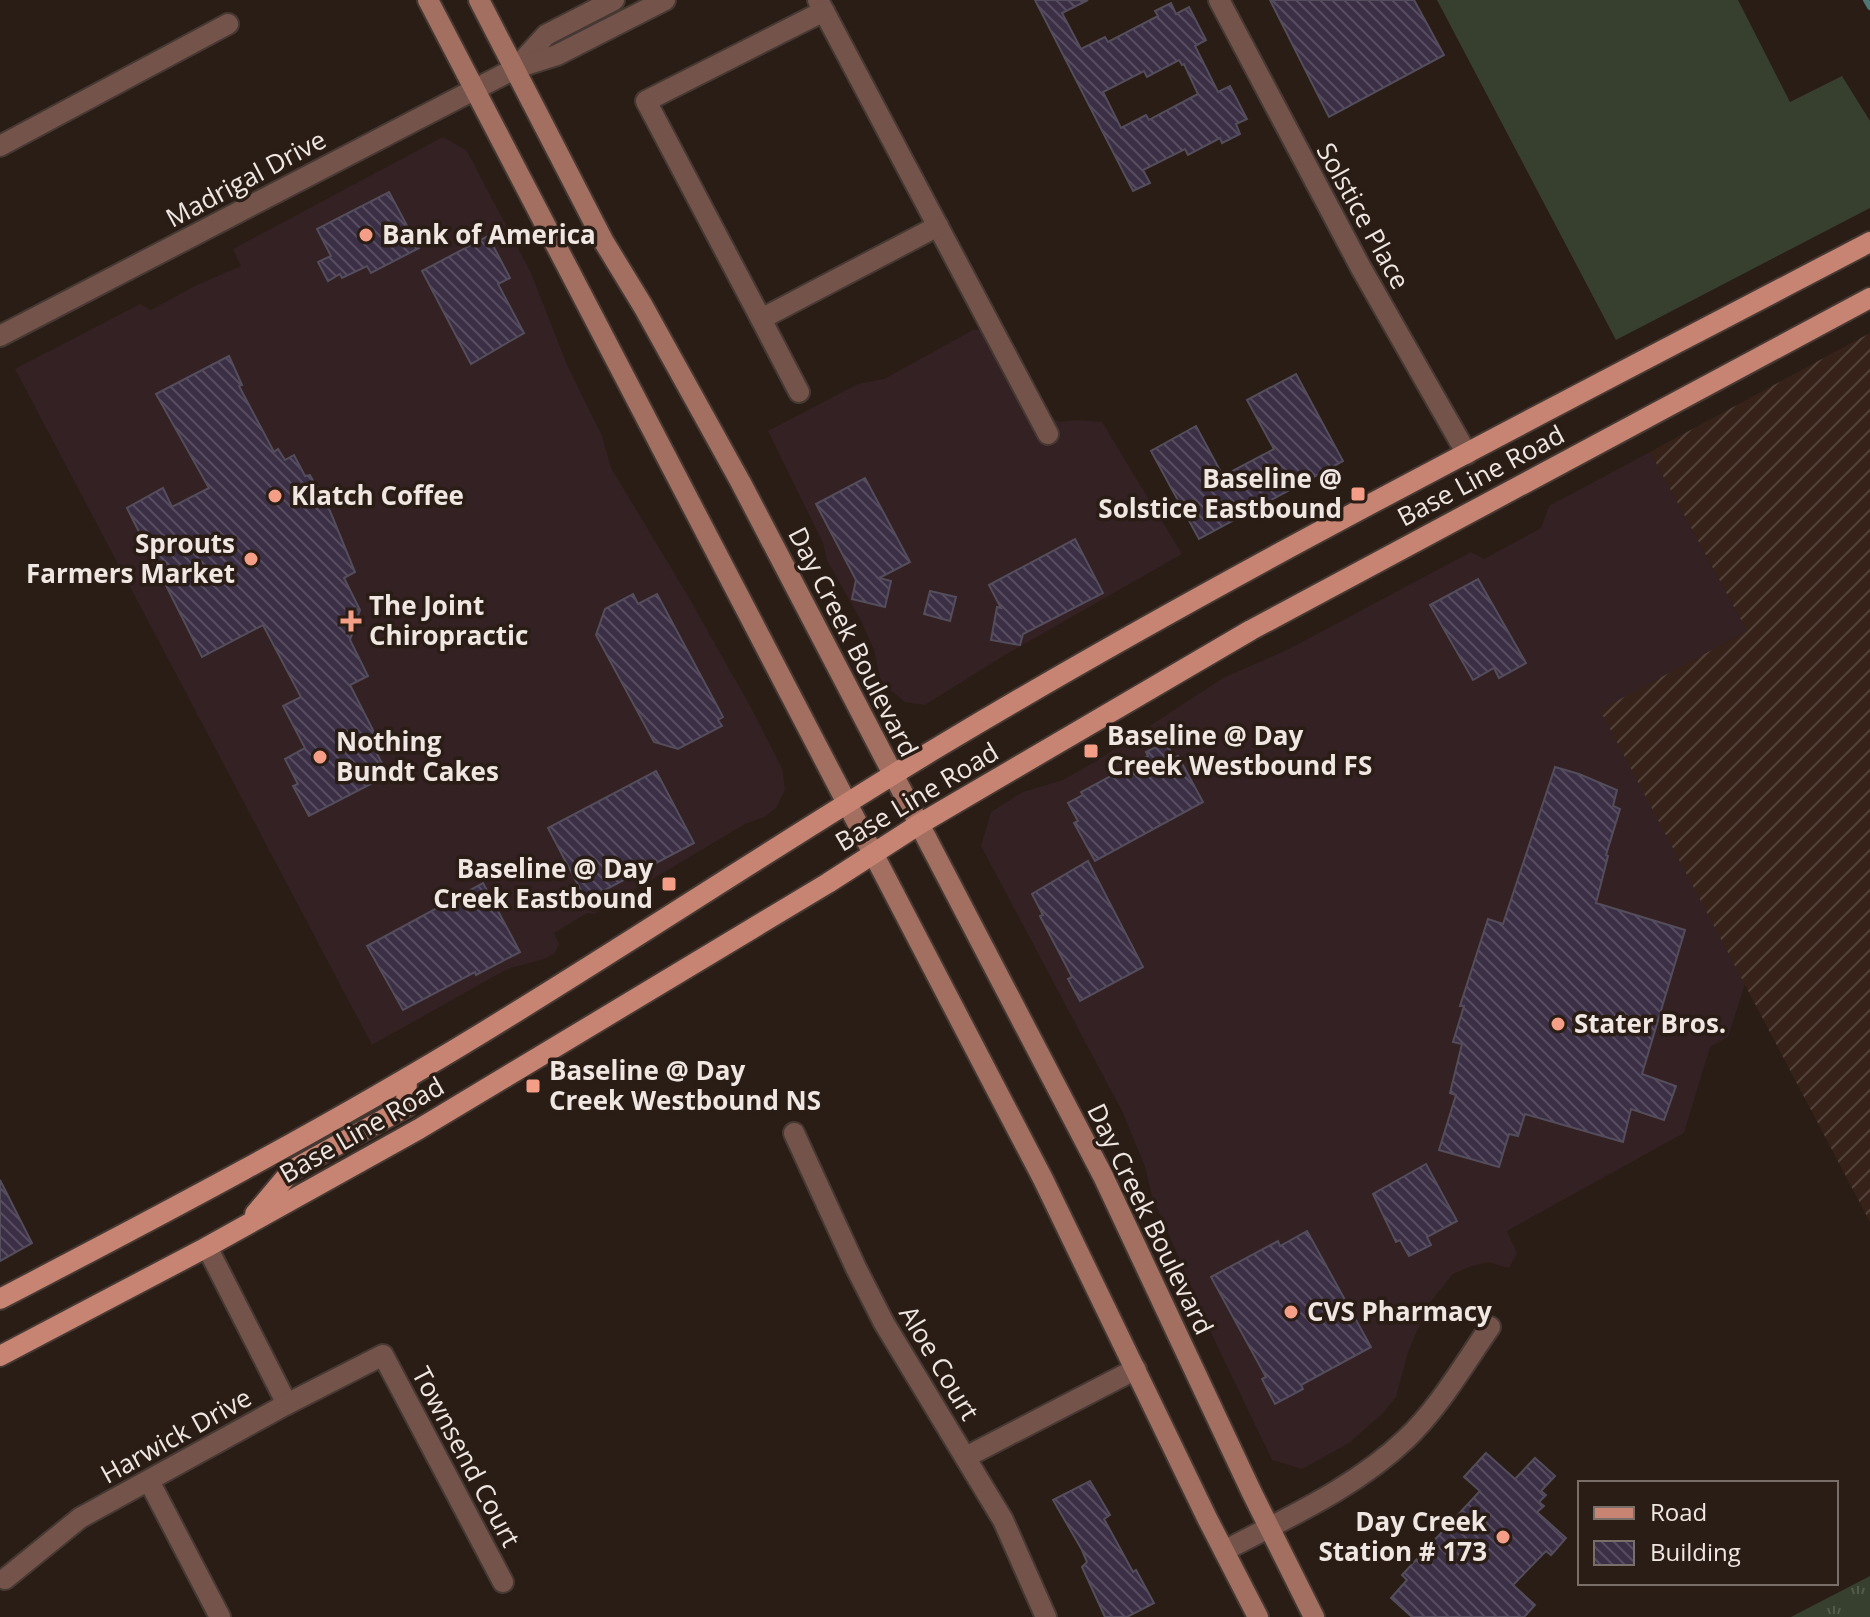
<svg xmlns="http://www.w3.org/2000/svg" width="1870" height="1617" font-family="'Open Sans',sans-serif">
<style>
.commercial{fill:#342123}
.industrial{fill:url(#industrial-furrows)}
.grass{fill:#373f2e}
.park{fill:url(#park-tufts)}
.lines{fill:none;stroke-linecap:round;stroke-linejoin:round}
.stream{stroke:#4f7676;stroke-width:6}
.building{fill:url(#building-back-hatch);stroke:#544d5b;stroke-width:2;fill-rule:evenodd}
.street-casing{stroke:#463933;stroke-width:24}
.secondary-casing{stroke:#463933;stroke-width:24}
.primary-casing{stroke:#463933;stroke-width:24}
.street{stroke:#74534a;stroke-width:20}
.secondary{stroke:#a36f61;stroke-width:20}
.primary{stroke:#c88473;stroke-width:20}
.poi-dot{fill:#f49e87;stroke:#2a1d16;stroke-width:3}
.labels{text-anchor:middle;stroke-width:7;stroke-linejoin:round;paint-order:stroke}
.street-label{font-size:26px;fill:#f0e7e2;stroke:#2a1d16}
.poi-label{font-size:26px;font-weight:bold;fill:#f0e7e2;stroke:#2a1d16;text-anchor:start}
</style>
<defs>
<pattern id="industrial-furrows" width="10" height="10" patternUnits="userSpaceOnUse" patternTransform="scale(2)"><rect width="10" height="10" fill="#362219"/><path d="M-1 1l2-2M0 10L10 0M9 11l2-2" fill="none" stroke="#53423a"/></pattern>
<pattern id="park-tufts" width="24" height="20" patternUnits="userSpaceOnUse" patternTransform="scale(2)"><rect width="24" height="20" fill="#373f2e"/><path d="M3 7l-1-3M5 7V3M7 7l1-3M15 17l-1-3M17 17v-4M19 17l1-3" fill="none" stroke="#545b4c"/></pattern>
<pattern id="building-back-hatch" width="6" height="6" patternUnits="userSpaceOnUse" patternTransform="scale(2)"><rect width="6" height="6" fill="#3b2f46"/><path d="M-1 5l2 2M0 0l6 6M5-1l2 2" fill="none" stroke="#584d60"/></pattern>
</defs>
<rect width="100%" height="100%" fill="#2a1d16"/>
<!-- commercial -->
<g class="commercial">
<polygon points="443,137 467,151 531,273 568,367 602,436 611,468 688,596 750,706 782,768 785,790 776,808 764,817 745,824 594,914 587,913 554,933 559,944 555,953 544,959 507,969 372,1045 15,369 140,304 151,310 195,286 241,266 233,249"/>
<polygon points="1002,329 1048,416 1060,422 1075,420 1102,422 1182,554 1000,658 925,705 905,702 881,682 874,650 861,621 827,560 823,543 768,431 858,384 884,379 973,330"/>
<polygon points="1650,452 1747,631 1601,710 1745,984 1728,1037 1710,1047 1684,1133 1507,1231 1517,1253 1509,1268 1488,1262 1472,1266 1453,1274 1428,1305 1408,1352 1396,1397 1384,1412 1349,1443 1302,1469 1272,1460 1213,1337 1152,1196 1145,1167 1123,1113 981,846 991,812 1023,792 1063,780 1098,760 1223,678 1287,650 1471,552 1484,559 1541,528 1549,506"/>
</g>
<!-- industrial -->
<polygon class="industrial" points="1870,333 1870,1222 1600,710 1747,631 1650,452"/>
<!-- grass -->
<polygon class="grass" points="1437,0 1738,0 1790,102 1842,76 1870,121 1870,208 1616,340"/>
<!-- park -->
<polygon class="park" points="1870,1576 1870,1617 1791,1617"/>
<g class="lines">
<!-- stream -->
<polyline class="stream" points="1866,0 1870,7"/>
</g>
<!-- building -->
<g class="building">
<path d="M1035 0H1088L1062 13 1081 49 1105 37 1108 42 1158 16 1155 11 1171 3 1176 14 1189 7 1206 40 1195 46 1218 92 1230 86 1247 119 1236 124 1240 134 1222 143 1220 138 1188 155 1185 149 1143 170 1150 183 1133 191ZM1179 60 1182 65 1184 64 1198 94 1149 120 1146 115 1121 128 1103 92 1144 71 1147 77Z"/>
<polygon points="1270,0 1414,0 1444,55 1329,117"/>
<polygon points="389,192 419,248 371,273 367,266 342,278 340,274 328,281 318,262 331,256 317,229"/>
<polygon points="488,236 510,278 498,284 524,333 471,364 422,271"/>
<polygon points="229,356 242,385 239,386 274,452 278,449 285,460 294,455 305,476 310,475 330,511 355,572 344,578 360,610 350,640 368,676 350,685 380,744 374,748 388,775 309,816 293,786 298,784 285,759 305,748 283,706 301,697 263,625 202,657 127,508 163,488 172,507 209,488 156,394"/>
<polygon points="1296,374 1343,461 1199,539 1151,451 1196,426 1223,476 1274,449 1247,400"/>
<polygon points="865,478 910,562 879,578 891,581 885,607 852,599 856,580 816,504"/>
<polygon points="1075,539 1103,593 1023,634 1020,645 991,640 997,607 1001,608 989,585"/>
<polygon points="1478,579 1526,663 1499,678 1494,668 1473,680 1430,605"/>
<polygon points="930,591 956,597 950,621 924,614"/>
<polygon points="633,594 638,604 657,594 723,717 718,720 722,726 678,749 654,742 596,635 605,609"/>
<polygon points="1166,742 1174,758 1178,756 1203,802 1095,861 1074,823 1078,821 1068,803 1083,795 1081,792 1148,756 1146,752"/>
<polygon points="1555,767 1579,774 1617,790 1613,806 1620,809 1606,855 1608,856 1596,903 1685,930 1642,1074 1676,1086 1664,1120 1631,1109 1623,1142 1525,1114 1518,1136 1509,1134 1499,1167 1439,1150 1456,1095 1450,1093 1462,1044 1453,1042 1464,1006 1460,1006 1488,919 1503,924"/>
<polygon points="656,771 694,843 586,900 548,828"/>
<polygon points="1088,861 1143,967 1080,1001 1068,979 1072,977 1040,916 1043,915 1032,894"/>
<polygon points="483,883 520,952 476,975 475,972 403,1010 367,946"/>
<polygon points="1426,1164 1457,1221 1427,1237 1431,1245 1409,1256 1400,1240 1396,1242 1373,1194"/>
<polygon points="0,1180 32,1243 0,1261"/>
<polygon points="1307,1231 1371,1347 1301,1385 1303,1389 1275,1404 1262,1379 1266,1377 1211,1277 1278,1241 1280,1246"/>
<polygon points="1486,1453 1515,1479 1535,1458 1555,1476 1541,1491 1546,1495 1539,1502 1544,1506 1537,1512 1566,1538 1551,1555 1546,1551 1513,1585 1535,1605 1524,1617 1412,1617 1391,1598 1407,1580 1402,1575 1480,1491 1464,1477"/>
<polygon points="1090,1481 1110,1515 1104,1519 1133,1572 1136,1570 1154,1603 1127,1617 1105,1617 1082,1567 1087,1562 1082,1550 1053,1500"/>
</g>
<g class="lines">
<!-- street casing -->
<g class="street-casing">
<g id="street">
<polyline points="818,0 1048,434"/>
<polyline points="1219,0 1361,268 1467,454"/>
<polyline points="824,11 646,101 761,319 938,226"/>
<polyline points="516,68 546,35 614,0"/>
<polyline points="0,146 228,24"/>
<polyline points="761,319 799,392"/>
<polyline points="0,336 516,68 557,55 665,0"/>
<polyline points="794,1133 856,1268 884,1323 1003,1520 1046,1617"/>
<polyline points="207,1247 287,1404"/>
<polyline points="966,1457 1136,1369"/>
<polyline points="149,1481 220,1617"/>
<path d="M1224 1551C1286 1518 1355 1488 1406 1439 1439 1408 1464 1364 1490 1327"/>
<polyline points="5,1579 80,1518 287,1404 383,1355 503,1582"/>
</g>
</g>
<!-- secondary casing -->
<g class="secondary-casing">
<g id="secondary">
<polyline points="428,0 1043,1179 1207,1518 1258,1617"/>
<polyline points="479,0 604,242 643,306 741,483 1103,1176 1252,1493 1314,1617"/>
</g>
</g>
<!-- primary casing -->
<g class="primary-casing">
<g id="primary">
<polyline points="255,1214 292,1170 406,1107 407,1078"/>
<path d="M0 1299C163 1214 325 1129 482 1033 636 939 786 839 940 746 1242 565 1558 406 1870 242"/>
<polyline points="0,1356 207,1247 419,1129 828,883 918,825 1251,630 1870,298"/>
</g>
</g>
<!-- street -->
<use href="#street" class="street"/>
<!-- secondary -->
<use href="#secondary" class="secondary"/>
<!-- primary -->
<use href="#primary" class="primary"/>
</g>
<!-- markers -->
<g class="poi-dot">
<circle cx="366" cy="235" r="8"/>
<rect x="1350" y="486" width="16" height="16" rx="4"/>
<circle cx="275" cy="496" r="8"/>
<circle cx="251" cy="559" r="8"/>
<path d="M347 609h8v8h8v8h-8v8h-8v-8h-8v-8h8z"/>
<rect x="1083" y="743" width="16" height="16" rx="4"/>
<circle cx="320" cy="757" r="8"/>
<rect x="661" y="876" width="16" height="16" rx="4"/>
<circle cx="1558" cy="1024" r="8"/>
<rect x="525" y="1078" width="16" height="16" rx="4"/>
<circle cx="1291" cy="1312" r="8"/>
<circle cx="1503" cy="1537" r="8"/>
</g>
<g class="labels">
<!-- street labels -->
<g class="street-label">
<text transform="translate(246 179) rotate(-28)" y="9">Madrigal Drive</text>
<text transform="translate(1363 216) rotate(61)" y="9">Solstice Place</text>
<text transform="translate(1481 476) rotate(-28)" y="9">Base Line Road</text>
<text transform="translate(853 642) rotate(63)" y="9">Day Creek Boulevard</text>
<text transform="translate(917 797) rotate(-31)" y="9">Base Line Road</text>
<text transform="translate(362 1130) rotate(-30)" y="9">Base Line Road</text>
<text transform="translate(1150 1219) rotate(64)" y="9">Day Creek Boulevard</text>
<text transform="translate(939 1363) rotate(59)" y="9">Aloe Court</text>
<text transform="translate(176 1436) rotate(-29)" y="9">Harwick Drive</text>
<text transform="translate(466 1457) rotate(62)" y="9">Townsend Court</text>
</g>
<!-- poi labels -->
<g class="poi-label">
<text x="382" y="244">Bank of America</text>
<text x="1342" y="488" text-anchor="end">Baseline @<tspan x="1342" dy="30">Solstice Eastbound</tspan></text>
<text x="291" y="505">Klatch Coffee</text>
<text x="235" y="553" text-anchor="end">Sprouts<tspan x="235" dy="30">Farmers Market</tspan></text>
<text x="369" y="615">The Joint<tspan x="369" dy="30">Chiropractic</tspan></text>
<text x="1107" y="745">Baseline @ Day<tspan x="1107" dy="30">Creek Westbound FS</tspan></text>
<text x="336" y="751">Nothing<tspan x="336" dy="30">Bundt Cakes</tspan></text>
<text x="653" y="878" text-anchor="end">Baseline @ Day<tspan x="653" dy="30">Creek Eastbound</tspan></text>
<text x="1574" y="1033">Stater Bros.</text>
<text x="549" y="1080">Baseline @ Day<tspan x="549" dy="30">Creek Westbound NS</tspan></text>
<text x="1307" y="1321">CVS Pharmacy</text>
<text x="1487" y="1531" text-anchor="end">Day Creek<tspan x="1487" dy="30">Station # 173</tspan></text>
</g>
</g>
<!-- legend -->
<rect x="1578" y="1481" width="260" height="104" fill="#2a1d16" stroke="#796e68" stroke-width="2"/>
<rect x="1594" y="1507" width="40" height="12" fill="#c88473" stroke="#796e68" stroke-width="2"/>
<text x="1650" y="1521" font-size="24" fill="#f0e7e2">Road</text>
<rect x="1594" y="1541" width="40" height="24" fill="url(#building-back-hatch)" stroke="#796e68" stroke-width="2"/>
<text x="1650" y="1561" font-size="24" fill="#f0e7e2">Building</text>
</svg>
